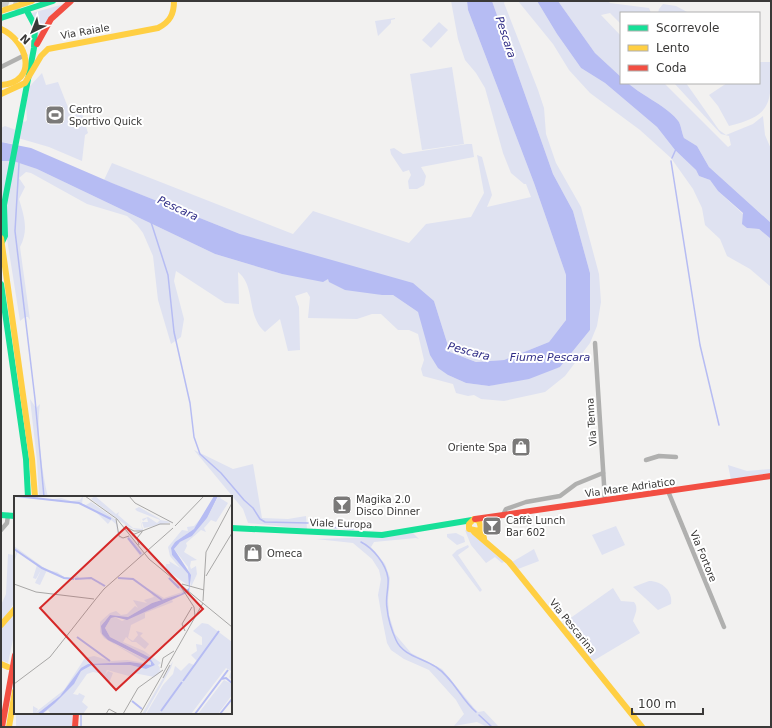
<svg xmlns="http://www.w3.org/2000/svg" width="772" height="728" font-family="'DejaVu Sans',sans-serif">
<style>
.green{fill:#dfe2f1}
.water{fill:#b6bcf3}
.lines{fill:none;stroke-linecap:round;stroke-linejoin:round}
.stream{stroke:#b6bcf3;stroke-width:1.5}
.highway-tunnel{stroke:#cdcccb;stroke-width:8;stroke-dasharray:8 4;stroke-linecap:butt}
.street{stroke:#b0b0af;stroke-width:4.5}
.fast{stroke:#16e098;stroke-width:6}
.slow{stroke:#ffcf43;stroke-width:6}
.jam{stroke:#f24e42;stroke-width:6}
.labels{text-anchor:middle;stroke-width:4;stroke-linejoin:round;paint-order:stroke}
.street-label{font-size:10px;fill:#3a3938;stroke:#fff}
.poi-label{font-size:10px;fill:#3a3938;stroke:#fff;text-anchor:start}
.water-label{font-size:11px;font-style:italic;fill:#312e87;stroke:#fff}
.inset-river{fill:none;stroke:#b6bcf3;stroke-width:2}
.inset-road{fill:none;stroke:#a8a7a6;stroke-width:1}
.view{fill:#d62828;fill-opacity:0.15;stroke:#d62828;stroke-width:2}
.inset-edge{fill:none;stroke:#3a3938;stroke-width:2}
</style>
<rect width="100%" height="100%" fill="#f2f1f0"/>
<!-- green -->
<g class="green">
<polygon points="451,1 467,1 468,10 534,183 566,275 566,320 549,342 504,360 476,362 450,352 434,301 240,234 104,180 112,163 293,234 313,211 409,243 426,224 471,217 484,193 477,155 482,157 492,195 487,207 531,197 526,184 524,184 511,173 503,153 485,88 476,73 465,60 458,39"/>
<path d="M492 1H505L504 3 538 90 544 108 546 134 556 163 581 207 599 274 601 302 597 326 590 343 565 376 545 392 504 401 481 399 474 395 468 396 456 393 453 384 423 376 421 369 424 360 418 334 409 330H398L381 314H372L357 319 308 318 310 297 307 292 295 296 299 307 300 350 288 351 280 319 265 332C246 316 256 286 238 272L239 304 225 303 176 271 174 281 184 319 181 337 171 344 158 300 153 256 143 233 137 225 127 216 87 204 31 173 26 172 19 178 25 187 19 199C24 216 29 230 20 247L30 320 28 317H25L20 321 1 201V161H13L37 169 215 254 282 274 328 279 382 295H393L418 312 448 375 466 383 489 386 560 367 590 330V273L573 211 553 174Z"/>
<polygon points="518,1 537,1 557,34 581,68 605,83 657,127 675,150 696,170 699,176 710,180 718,191 743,214 747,228 759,229 771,239 771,287 750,269 727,256 720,239 705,225 702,208 693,189 671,158 640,130 590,93 569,70 553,44"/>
<polygon points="558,1 608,1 610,3 649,8 651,13 621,13 621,24 610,13 601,15 621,36 621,77 595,53"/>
<polygon points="64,4 38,36 32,13"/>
<polygon points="663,4 676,6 689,13 658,13 659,9"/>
<polygon points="395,18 395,19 391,20 391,23 378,36 375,21"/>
<polygon points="439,22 448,30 431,48 422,40"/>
<path d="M759 62H771C771 105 772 115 729 126L718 106 709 95 727 83H759Z"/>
<polygon points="452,67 464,144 422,150 410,74"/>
<polygon points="42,73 46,85 58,82 69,110 80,107 88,133 85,135 82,161 49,147 18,138 22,120 25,122 27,120 26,105 30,86"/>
<path d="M628 83H664L728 147 731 145 729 136 721 134 674 83H686L719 130 726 135 753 124 763 116 765 135 771 149V223L709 167 697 146 684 138C682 133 681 126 679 122 669 107 642 96 628 83Z"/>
<polygon points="5,126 16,130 14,144 1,142 1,128"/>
<polygon points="467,144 472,144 474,157 421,167 426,176 424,185 417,189 409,189 408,181 411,175 409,170 403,172 391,154 390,149 394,148 403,154"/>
<path d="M30 399 36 408 40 404C36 430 42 472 48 497H39L37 461Z"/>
<polygon points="194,450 233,469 253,464 262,518 288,519 306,516 307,529 248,523 243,509"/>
<polygon points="728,465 747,471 771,469 771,473 731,480"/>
<polygon points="616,526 625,545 602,555 592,535"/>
<polygon points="465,530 471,533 505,561 502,563 495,557 486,563 471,545"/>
<polygon points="413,533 419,539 416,538 374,542 371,547 385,564 390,578 388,600 389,615 395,634 411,653 442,669 474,708 478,712 484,711 499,727 487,727 477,722 454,726 464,714 456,700 429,670 404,659 391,650 387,643 382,618 378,595 381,579 379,570 372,559 353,543 316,539 381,537"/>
<polygon points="456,533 464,537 465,542 457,545 447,537 447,534"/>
<polygon points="468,545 469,547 458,555 482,590 480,592 452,555 457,550"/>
<polygon points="15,549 15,601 8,613 1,621 1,605 6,594 8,554 14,555"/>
<polygon points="534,549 539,561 518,569 512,562"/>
<path d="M649 581C662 581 673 591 671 604L658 610 633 587Z"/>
<path d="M613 588 621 601 634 602C639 608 635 614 633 621L640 633 593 661 562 624Z"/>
<polygon points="15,613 15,630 8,663 1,660 1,628"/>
<rect x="16" y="713" width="56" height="14"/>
</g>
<!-- water -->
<g class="water">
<polygon points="467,1 492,1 553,174 573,211 590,273 590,330 560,367 529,379 489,386 466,383 448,375 438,368 430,355 418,312 393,295 382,295 345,290 329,282 328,279 323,282 282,274 215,254 37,169 13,161 1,161 1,142 31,148 112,183 240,234 413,283 434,301 450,352 476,362 504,360 549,342 566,320 566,275 534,183 468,10"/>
<path d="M537 1H558L595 53 621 77V83H628C642 96 669 107 679 122 681 126 682 133 684 138L697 146 709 167 771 223V239L759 229 747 228 742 224 743 213 718 191 710 180 699 176 696 170 675 150 657 127 605 83 581 68 557 34Z"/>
</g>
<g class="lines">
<!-- stream -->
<g class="stream">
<polyline points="672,158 676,149"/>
<polyline points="671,161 700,345 719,425"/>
<polyline points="19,163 15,231 35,399 44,497"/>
<polyline points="151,222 168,275 174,332 190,403 194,437 200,454 221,473 244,500 253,508 260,519 265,522 308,523"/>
<polyline points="312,524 327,527 353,529"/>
<path d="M361 542C373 548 386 564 388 578 389 588 385 598 387 608 388 619 392 631 396 640 403 656 423 658 436 667 453 678 461 699 476 712"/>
<polyline points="479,715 492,727"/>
<polyline points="81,727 81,713"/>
</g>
<!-- highway-tunnel -->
<polyline class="highway-tunnel" points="1,3 8,3 21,8"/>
<!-- street -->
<g class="street">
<polyline points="1,67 25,55"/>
<polyline points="595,343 605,500"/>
<polyline points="646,460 659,456 676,457"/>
<polyline points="668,491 724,627"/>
<polyline points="503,515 506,509 526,502 560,496 576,484 603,473"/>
<polyline points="1,530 7,523 8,515"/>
</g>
<!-- fast -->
<g class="fast">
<polyline points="1,18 53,1"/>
<polyline points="2,242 5,236 4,205 34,48 35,26 28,13"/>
<polyline points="1,284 26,459 28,497"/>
<polyline points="1,515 15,516"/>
<polyline points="231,528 382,535 472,520"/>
</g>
<!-- slow -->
<g class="slow">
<polyline points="1,11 32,1"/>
<path d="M1 29C28 41 39 82 1 85"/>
<path d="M1 94 25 83 41 56 48 49 158 28C170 22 174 14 174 1"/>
<polyline points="1,238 32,459 35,497"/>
<polyline points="481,527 479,531 469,529 469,524 474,519 479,521 484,538"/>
<polyline points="474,532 509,562 642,727"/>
<polyline points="1,625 15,609"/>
<polyline points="1,664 8,667"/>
<polyline points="9,727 15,691"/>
</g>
<!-- jam -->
<g class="jam">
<polyline points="37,44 51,19 71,1"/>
<polyline points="475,519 771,476"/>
<polyline points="2,727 15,655"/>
<polyline points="75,727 76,713"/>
</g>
</g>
<!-- icons -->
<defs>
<g id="stadium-square" transform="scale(1)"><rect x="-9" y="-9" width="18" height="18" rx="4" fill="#7a7978" stroke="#fff"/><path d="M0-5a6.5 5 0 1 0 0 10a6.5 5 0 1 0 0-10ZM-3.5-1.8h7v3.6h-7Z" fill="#fff"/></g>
<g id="shop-square" transform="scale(1)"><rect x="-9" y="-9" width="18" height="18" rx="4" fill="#7a7978" stroke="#fff"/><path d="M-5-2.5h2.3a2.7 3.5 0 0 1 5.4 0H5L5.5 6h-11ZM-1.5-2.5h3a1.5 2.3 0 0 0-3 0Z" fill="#fff"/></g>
<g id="bar-square" transform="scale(1)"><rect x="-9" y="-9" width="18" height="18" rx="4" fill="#7a7978" stroke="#fff"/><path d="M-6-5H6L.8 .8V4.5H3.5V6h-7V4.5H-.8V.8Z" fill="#fff"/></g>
</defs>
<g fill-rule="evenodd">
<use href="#stadium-square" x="55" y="115"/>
<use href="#shop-square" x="521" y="447"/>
<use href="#bar-square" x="342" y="505"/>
<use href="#bar-square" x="492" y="526"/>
<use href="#shop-square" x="253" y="553"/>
</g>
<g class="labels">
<!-- street labels -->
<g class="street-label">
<text transform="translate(85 31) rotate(-10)" y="4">Via Raiale</text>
<text transform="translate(591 422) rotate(-94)" y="4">Via Tenna</text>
<text transform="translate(630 487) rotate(-8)" y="4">Via Mare Adriatico</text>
<text transform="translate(341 523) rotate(2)" y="4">Viale Europa</text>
<text transform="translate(704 556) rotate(68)" y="4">Via Fortore</text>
<text transform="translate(573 626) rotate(51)" y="4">Via Pescarina</text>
</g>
<!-- poi labels -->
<g class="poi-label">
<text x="69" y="113">Centro<tspan x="69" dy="12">Sportivo Quick</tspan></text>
<text x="507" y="451" text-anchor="end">Oriente Spa</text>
<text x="356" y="503">Magika 2.0<tspan x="356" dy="12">Disco Dinner</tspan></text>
<text x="506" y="524">Caffè Lunch<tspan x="506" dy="12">Bar 602</tspan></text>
<text x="267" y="557">Omeca</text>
</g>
<!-- water labels -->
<g class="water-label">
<text transform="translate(506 37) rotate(72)" y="4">Pescara</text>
<text transform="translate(178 208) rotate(25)" y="4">Pescara</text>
<text transform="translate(469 351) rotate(15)" y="4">Pescara</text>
<text x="550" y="361">Fiume Pescara</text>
</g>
</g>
<!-- overview -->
<g transform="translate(14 496)">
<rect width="218" height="218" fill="#f2f1f0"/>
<path d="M0 0H24V3L33 4 47 2 57 5 66 4 69 0 68 8 72 9 77 6 101 23 104 29V40L109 43 116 40 130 58 122 64 126 60 113 42 108 43 104 41 102 28 97 24 94 28 82 16 66 8ZM81 0 102 18 105 16 104 19 119 32 128 33 126 22 129 34 125 35 113 30 77 3ZM208 0 206 2 214 7 202 26 197 24 190 32 192 36 187 34 172 47 173 50 170 56 183 64 177 65 176 70 177 73 182 70 183 78 177 91 174 71 160 53 166 46 178 40 193 22 204 1ZM125 11 146 23V24L158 26 130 32 128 26H134L133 22 129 25 128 23 134 21 143 27 146 24 123 15 121 13ZM190 19 191 20 180 33 161 46 157 53 158 59 174 78 175 90 151 73 152 68H156L155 65 166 72 156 60 154 51 168 34 174 35 173 31 180 30ZM0 50 33 74 43 76 50 81 58 82 62 79 67 83 77 81 86 89H92L90 91 78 83H51L33 74 26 89 21 87 27 74 22 83 19 82 23 69 4 55 0 66 2 54ZM152 80 172 94 167 98 138 107 114 121 96 119 90 126 88 138 102 149 137 166V169L116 166 74 168 46 200 23 218H19V210L24 213 22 216 50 194 71 162 80 160 97 165 113 164 132 167 90 142 86 136V126L96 117 102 115 107 119 113 118 121 110 124 112 119 104 133 107 130 104 140 101 133 92 150 102 168 96ZM158 104 159 106 131 117V122L117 129 114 142 119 145 124 139 122 135 129 137 126 140 135 148 131 153 122 146H118L112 141 109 146 130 155 147 167 144 169 146 172 144 177 146 173 147 176 140 181 120 177 115 180 93 174 91 179 94 175 99 177 95 187 89 178 79 176 73 178 59 198 64 199 65 197 71 200 68 206 74 211 69 218H37L34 214 28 218 59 189 67 175 78 169H116L132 173 141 169 135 161 96 141 91 132 97 122 101 121 108 125ZM188 127 194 128 218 146V184L215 181 217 175 212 172 177 218H132L149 189 159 178 161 170 167 175 175 167 180 169 183 165 177 159 183 155 182 148 188 149V141L179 135ZM159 165 157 172 131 218H128ZM210 184 218 188V199L204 218H184Z" fill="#dfe2f1"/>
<path d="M200 0H204L193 22 178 40 166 46 160 53 177 79 175 96 113 124 101 121 97 122 91 132 96 141 135 161 141 169 132 173 116 169H78L67 175 60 188 41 207 28 218H23L46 200 67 172 74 168 116 166 137 169V166L94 144 88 138 87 130 96 119 114 121 138 107 167 98 175 92 174 78 158 59 157 52 161 46 180 33Z" fill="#b6bcf3"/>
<path class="inset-river" d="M2 0 65 7 97 23M114 42 127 58M0 53 28 72 50 82 60 83M104 82 119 83 148 104M155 82 165 92M61 83 77 82 91 90M63 141 96 165M207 183 212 182 218 187M169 185 205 135M118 205 128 213M147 215 168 186M181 218 214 174M206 218 218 203"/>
<path class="inset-road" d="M71 0 103 23 135 63 218 131M115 0 121 7 159 27M102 23 105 40 109 42 115 40M161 30 190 0M112 31 120 35H129M118 39 146 28H156M125 49 123 42 128 36M192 80 218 37M0 88 22 96 80 103M168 88 190 94M167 91 180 111 181 120M81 104 90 93 159 32M189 105 192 56 218 7M171 135 168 128 178 111M147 172 149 162 160 155M149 182 156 169M0 188 36 161 81 104M92 218 95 213 104 218M109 218 124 192 149 174M126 218 189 107"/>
<path class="view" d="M112 31 189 113 102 194 26 112Z"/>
<rect width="218" height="218" class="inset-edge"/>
</g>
<!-- border -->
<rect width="772" height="728" fill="none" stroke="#3a3938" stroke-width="4"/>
<!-- legend -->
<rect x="620" y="12" width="140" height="72" fill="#ffffff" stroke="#b0b0af"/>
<rect x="628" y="25" width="20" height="6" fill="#16e098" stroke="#b0b0af"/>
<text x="656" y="32" font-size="12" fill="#3a3938">Scorrevole</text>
<rect x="628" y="45" width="20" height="6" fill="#ffcf43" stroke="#b0b0af"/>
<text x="656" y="52" font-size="12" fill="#3a3938">Lento</text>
<rect x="628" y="65" width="20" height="6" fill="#f24e42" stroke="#b0b0af"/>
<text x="656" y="72" font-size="12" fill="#3a3938">Coda</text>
<!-- north arrow -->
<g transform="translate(32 32) rotate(223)" stroke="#ffffff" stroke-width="3" paint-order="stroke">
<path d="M0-3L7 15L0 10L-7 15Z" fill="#3a3938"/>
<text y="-6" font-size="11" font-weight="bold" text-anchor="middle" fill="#3a3938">N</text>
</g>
<!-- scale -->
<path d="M632 708v6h71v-6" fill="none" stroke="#3a3938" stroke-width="2"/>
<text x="638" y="708" font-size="12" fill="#3a3938" stroke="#ffffff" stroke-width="3" paint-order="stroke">100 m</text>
</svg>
